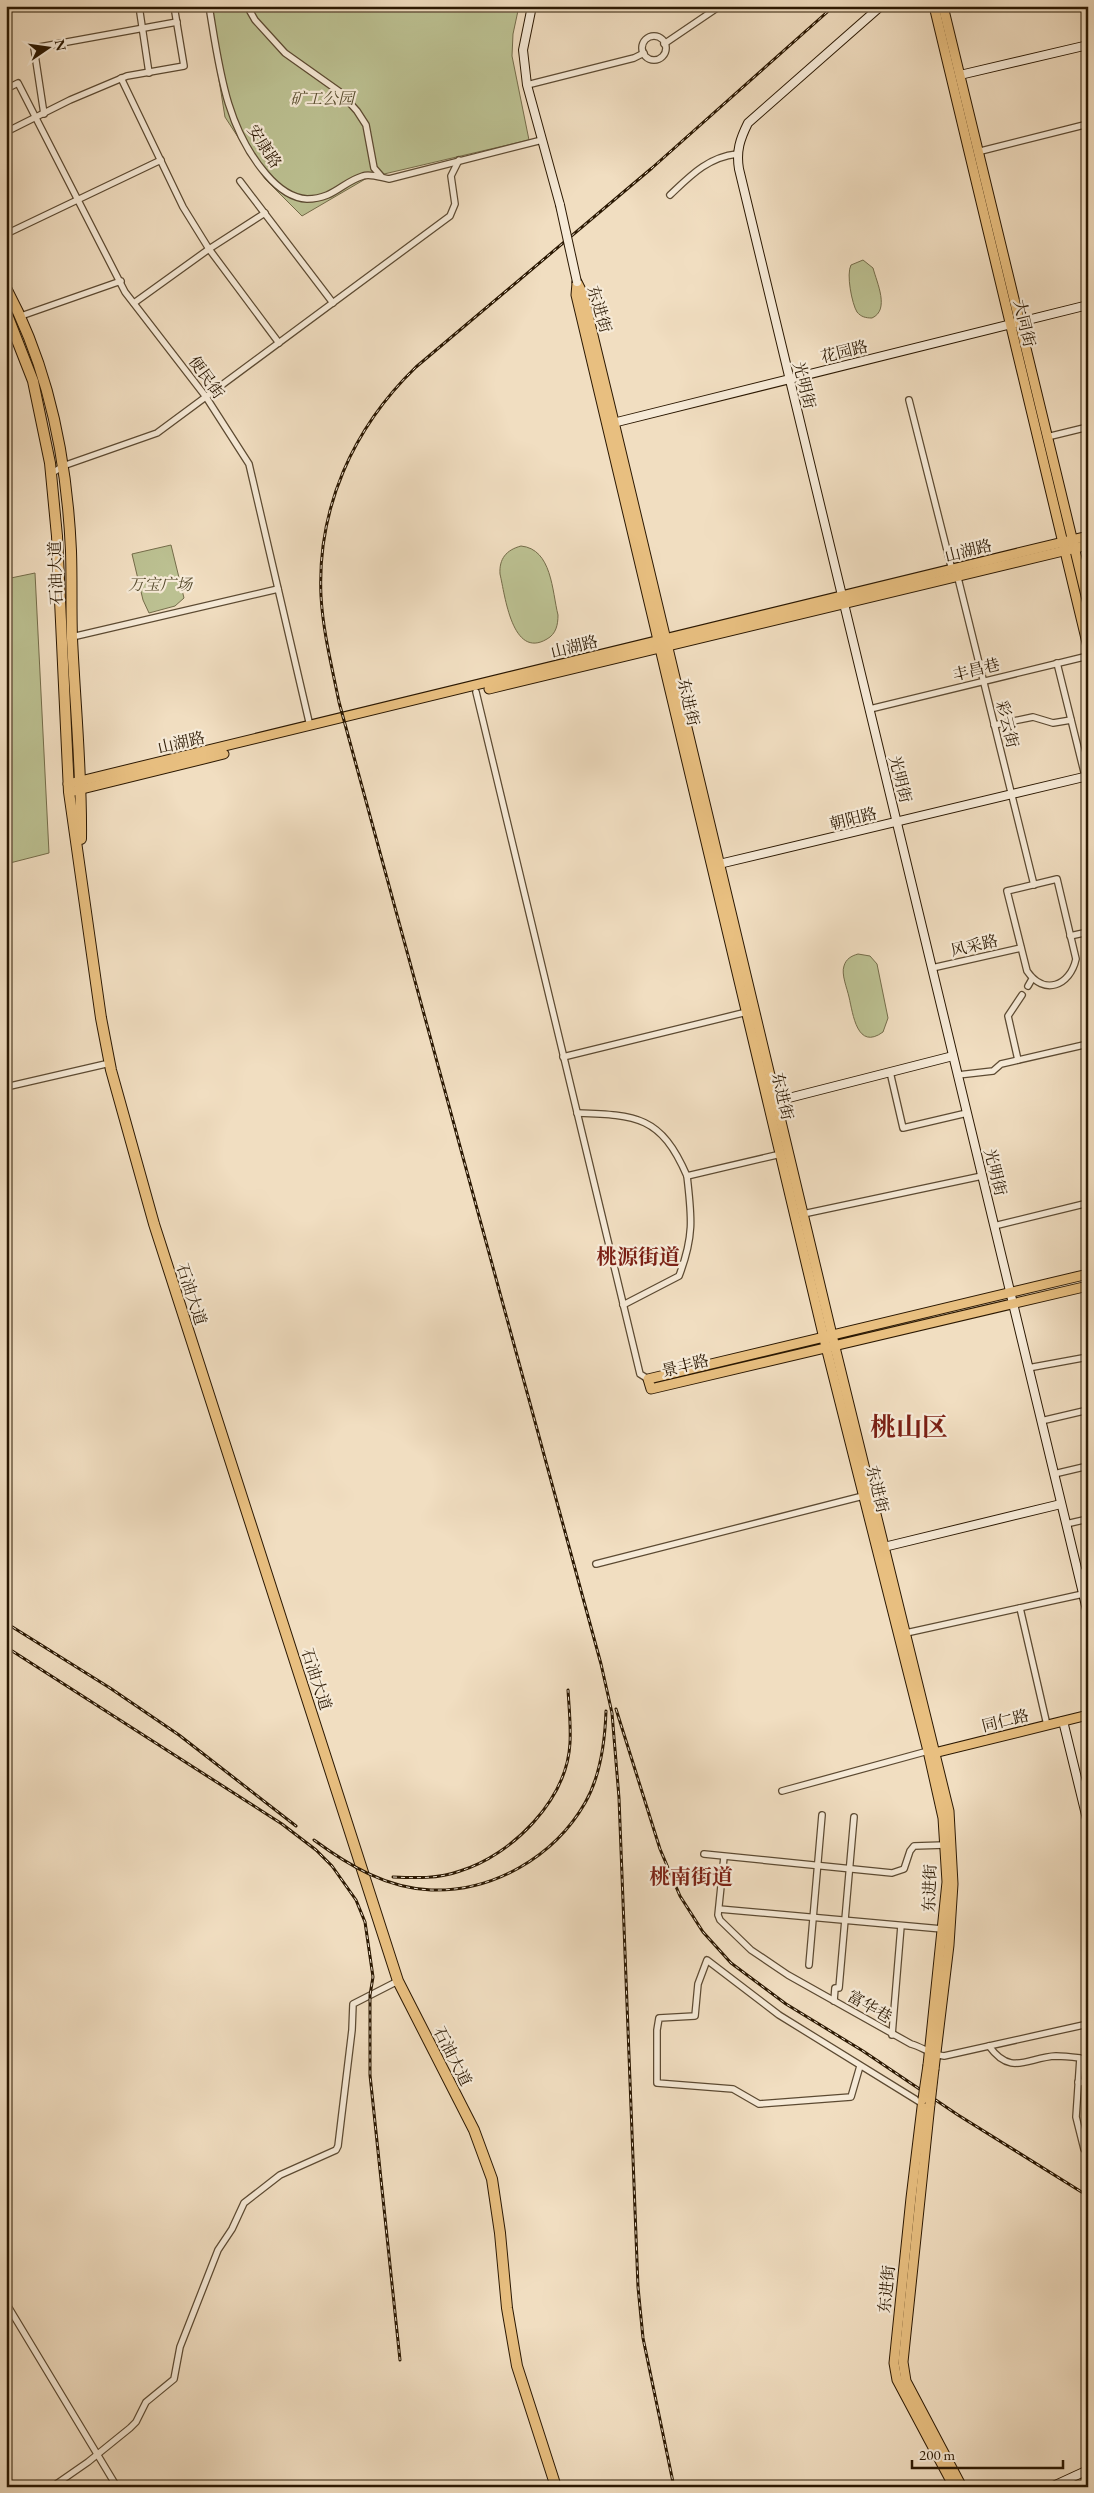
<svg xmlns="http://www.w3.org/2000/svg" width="1094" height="2493" font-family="'EB Garamond','Noto Serif SC',serif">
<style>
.green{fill:#bcc192;stroke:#746c4a}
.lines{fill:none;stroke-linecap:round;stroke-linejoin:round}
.street-casing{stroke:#5c4a32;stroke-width:8}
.secondary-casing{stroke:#2b1802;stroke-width:10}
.primary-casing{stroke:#2b1802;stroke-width:11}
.highway-casing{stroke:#2b1802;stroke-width:12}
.street{stroke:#f6ead7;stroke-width:5.5}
.secondary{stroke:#f6ead7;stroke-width:8}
.primary{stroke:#e8bf80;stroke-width:9}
.highway{stroke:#e8bf80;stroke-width:10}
.rail-casing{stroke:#2b1802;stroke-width:3}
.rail{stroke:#f6ead7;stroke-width:1;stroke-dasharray:4;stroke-linecap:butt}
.secondary-bridge-casing{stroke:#2b1802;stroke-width:10;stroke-linecap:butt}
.primary-bridge-casing{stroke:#2b1802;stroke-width:11;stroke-linecap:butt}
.secondary-bridge{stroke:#f6ead7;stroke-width:8}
.primary-bridge{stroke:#e8bf80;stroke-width:9}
.labels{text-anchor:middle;stroke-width:4.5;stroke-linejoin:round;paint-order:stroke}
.park-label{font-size:16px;font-style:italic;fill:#564b2d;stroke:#f6ead7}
.street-label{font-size:16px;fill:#2b1802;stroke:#f6ead7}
.district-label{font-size:21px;font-weight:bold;fill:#7a1f14;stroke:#f6ead7}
.town-label{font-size:26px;font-weight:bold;fill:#7a1f14;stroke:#f6ead7}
</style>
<rect width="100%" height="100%" fill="#f1dec1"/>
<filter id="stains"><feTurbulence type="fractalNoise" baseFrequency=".004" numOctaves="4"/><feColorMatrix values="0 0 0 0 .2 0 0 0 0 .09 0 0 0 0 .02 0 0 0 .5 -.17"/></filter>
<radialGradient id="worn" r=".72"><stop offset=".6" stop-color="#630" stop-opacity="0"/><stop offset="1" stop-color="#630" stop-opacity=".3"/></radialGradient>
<!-- green -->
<g class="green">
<polygon points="207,6 519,6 513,34 512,56 529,140 367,178 302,216 265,179 225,117"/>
<path d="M863 260 873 268C877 283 890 310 872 318 866 318 861 317 857 312 852 304 846 274 851 265Z"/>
<polygon points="171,545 184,598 175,606 149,613 143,600 132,554"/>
<path d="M521 546C552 549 552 591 558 615 558 625 556 634 547 639 512 660 505 595 500 574 499 559 506 550 521 546Z"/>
<polygon points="35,573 49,853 6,864 6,579"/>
<path d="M858 954 870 956 877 964 888 1018 883 1032C857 1051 853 1014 849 997 847 988 841 974 844 966 846 959 851 956 858 954Z"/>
</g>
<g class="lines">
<!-- street casing -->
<g class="street-casing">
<g id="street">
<polyline points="139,6 149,73"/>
<path d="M209 6C219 65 225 127 266 174 277 187 290 198 307 199 334 199 342 182 363 176 370 173 382 178 389 179L542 140"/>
<polyline points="247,6 255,20 285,53 340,92 357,111 366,125 374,168 381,176"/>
<circle cx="654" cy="48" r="12"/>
<polyline points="664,44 720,6"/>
<polyline points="121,78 183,207 209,249 279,343"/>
<polyline points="527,85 634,58 644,53"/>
<polyline points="6,89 18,83 125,292 206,397 249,464 310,726"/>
<polyline points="44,114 34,48 177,22"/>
<polyline points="6,132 70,100 127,76 184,66 174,6"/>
<polyline points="977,152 1088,124"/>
<polyline points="240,181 333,303"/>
<path d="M670 195C690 176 708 157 737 154"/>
<polyline points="6,234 161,160"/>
<polyline points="134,303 209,249 265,213"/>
<polyline points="21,316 121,281"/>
<polyline points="909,400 952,570"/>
<polyline points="1047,437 1088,427"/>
<polyline points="51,474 63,466 157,433 450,216 455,204 451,176 459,160"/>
<polyline points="957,574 1034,885"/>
<polyline points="72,637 278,589"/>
<polyline points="1057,663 1085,776"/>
<polyline points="476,692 640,1374 648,1379"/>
<polyline points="870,709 1088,656"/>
<polyline points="994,725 1033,717 1053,723 1071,720"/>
<path d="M1057 879 1076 959C1070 986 1044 996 1027 971L1007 891Z"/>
<polyline points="1070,936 1088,932"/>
<polyline points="932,968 1021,948"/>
<polyline points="1028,986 1032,979"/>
<polyline points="563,1057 747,1012"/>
<polyline points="1018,1060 1008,1016 1022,995"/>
<polyline points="890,1072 903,1128 967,1113"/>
<polyline points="958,1075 993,1071 1001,1064 1088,1044"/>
<polyline points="6,1087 110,1063"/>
<path d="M577 1113C637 1115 661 1116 687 1176L781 1154"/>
<polyline points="803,1214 982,1176"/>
<polyline points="994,1226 1088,1203"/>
<path d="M623 1305 679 1276C694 1237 692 1218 687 1176"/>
<polyline points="1028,1368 1088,1357"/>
<polyline points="1041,1421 1088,1410"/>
<polyline points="1054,1474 1088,1466"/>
<polyline points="1066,1524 1088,1519"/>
<polyline points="596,1564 867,1495"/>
<polyline points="1078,1573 1088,1571"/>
<polyline points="1020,1608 1047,1725"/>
<polyline points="906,1633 1083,1594"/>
<polyline points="782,1791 928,1751"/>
<polyline points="704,1854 892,1873 904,1869 910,1851 914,1846 945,1845"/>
<path d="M724 1857 718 1915 720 1920 751 1950 788 1975 911 2044C922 2047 932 2055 944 2056L1088 2024"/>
<polyline points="719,1909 942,1929"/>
<polyline points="809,1965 822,1815"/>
<polyline points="834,2001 835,1988 839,1988 854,1817"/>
<polyline points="892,2035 901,1926"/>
<path d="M989 2046C1011 2077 1028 2057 1056 2056 1064 2056 1072 2057 1080 2058L1076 2117 1084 2149"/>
<polyline points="860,2066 851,2097 759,2104 733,2089 657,2083 657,2030 659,2018 695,2016 698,1984 707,1960 779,2015 923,2104"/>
<polyline points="1078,2082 1088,2083"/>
<polyline points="6,2303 117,2487"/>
<polyline points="52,2487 88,2462 130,2428 136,2422 146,2402 174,2379 180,2347 218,2250 232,2229 244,2203 280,2175 336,2150 338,2146 352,2030 353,2004 398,1981"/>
</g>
</g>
<!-- secondary casing -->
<g class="secondary-casing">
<g id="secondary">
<polyline points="532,6 523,50 527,85 560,205"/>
<path d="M881 6 748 123C740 139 736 151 739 169L1088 1614"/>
<polyline points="960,75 1088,45"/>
<polyline points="609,424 1088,305"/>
<polyline points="715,865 1088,776"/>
<polyline points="777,1101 953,1056"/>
<polyline points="884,1547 1061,1504"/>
<polyline points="1063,1721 1088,1823"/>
<polyline points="1051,2487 1088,2470"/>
</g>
</g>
<!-- primary casing -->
<g class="primary-casing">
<g id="primary">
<polyline points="934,6 1088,647"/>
<polyline points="943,6 1088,604"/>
<polyline points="577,282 583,294 614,422 832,1335 949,1811 953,1884 949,1945 934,2069"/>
<polyline points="577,283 576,295 826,1347 928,1751 943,1818 947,1882 928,2065"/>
<polyline points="489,689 1088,545"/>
<polyline points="68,784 1088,536"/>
<polyline points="74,791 224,754"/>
<polyline points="1088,1274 648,1379 651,1389 1088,1286"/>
<polyline points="930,1754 1088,1715"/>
<polyline points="923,2099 911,2198 894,2363 897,2380 954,2487"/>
<polyline points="930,2104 903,2362 906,2381 962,2487"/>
</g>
</g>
<!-- highway casing -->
<g class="highway-casing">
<g id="highway">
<path d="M6 288C49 368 67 460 71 551 72 580 71 609 72 638 75 705 82 772 81 839"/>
<polyline points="6,312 33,381 50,463 57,536 69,792 101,1018 111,1070 154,1224 398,1981 474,2130 492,2179 500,2233 507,2308 517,2366 556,2487"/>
</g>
</g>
<!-- street -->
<use href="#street" class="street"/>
<!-- secondary -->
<use href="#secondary" class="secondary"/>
<!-- primary -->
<use href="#primary" class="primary"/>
<!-- highway -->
<use href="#highway" class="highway"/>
<!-- rail casing -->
<g class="rail-casing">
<g id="rail">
<polyline points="6,1623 110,1688 179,1735 296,1826"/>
<polyline points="6,1647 282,1824 316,1850 332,1866 356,1900 365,1922 373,1977 370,1995 370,2075 400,2360"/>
<polyline points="616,1709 660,1849 680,1896 703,1932 731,1963 786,2004 863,2051 958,2115 1088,2196"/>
<path d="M314 1840C348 1865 386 1888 431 1890 493 1892 554 1857 585 1803 600 1777 605 1741 606 1711"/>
<path d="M393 1877C415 1878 438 1879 460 1871 512 1855 567 1800 570 1743 571 1725 569 1707 568 1690"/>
<path d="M674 2487 643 2338 638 2287 619 1798 612 1713 601 1664 339 702C332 667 323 632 321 596 317 508 353 428 416 367L652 168 834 6"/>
</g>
</g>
<!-- rail -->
<use href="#rail" class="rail"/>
<!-- secondary-bridge casing -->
<g class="secondary-bridge-casing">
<polyline id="secondary-bridge" points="560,205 577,282"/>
</g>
<!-- primary-bridge casing -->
<g class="primary-bridge-casing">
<g id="primary-bridge">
<polyline points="923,2099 928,2065"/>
<polyline points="930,2104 934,2069"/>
</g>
</g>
<!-- secondary-bridge -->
<use href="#secondary-bridge" class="secondary-bridge"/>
<!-- primary-bridge -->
<use href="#primary-bridge" class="primary-bridge"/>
</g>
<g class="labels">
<!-- park labels -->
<g class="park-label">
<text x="322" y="104">矿工公园</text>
<text x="160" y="590">万宝广场</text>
</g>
<!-- street labels -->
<g class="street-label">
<text transform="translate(265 146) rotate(57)" y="6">安康路</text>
<text transform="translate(600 309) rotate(73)" y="6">东进街</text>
<text transform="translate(1025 323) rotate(77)" y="6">大同街</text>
<text transform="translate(844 351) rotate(-14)" y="6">花园路</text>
<text transform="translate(207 377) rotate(54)" y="6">便民街</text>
<text transform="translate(805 385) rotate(76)" y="6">光明街</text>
<text transform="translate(968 550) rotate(-14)" y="6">山湖路</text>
<text transform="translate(55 573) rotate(-92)" y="6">石油大道</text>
<text transform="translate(574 646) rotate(-14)" y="6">山湖路</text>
<text transform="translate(976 669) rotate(-14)" y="6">丰昌巷</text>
<text transform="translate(689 702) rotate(77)" y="6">东进街</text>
<text transform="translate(1008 724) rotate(76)" y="6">彩云街</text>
<text transform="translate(181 742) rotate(-13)" y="6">山湖路</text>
<text transform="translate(901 779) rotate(76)" y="6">光明街</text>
<text transform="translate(853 818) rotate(-14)" y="6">朝阳路</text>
<text transform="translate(974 945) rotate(-13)" y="6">风采路</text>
<text transform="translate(783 1096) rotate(77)" y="6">东进街</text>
<text transform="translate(996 1172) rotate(76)" y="6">光明街</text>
<text transform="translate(192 1294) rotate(72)" y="6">石油大道</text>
<text transform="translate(685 1365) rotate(-14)" y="6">景丰路</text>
<text transform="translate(878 1489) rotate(76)" y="6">东进街</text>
<text transform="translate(317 1679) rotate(72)" y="6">石油大道</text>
<text transform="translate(1005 1720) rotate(-14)" y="6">同仁路</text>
<text transform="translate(929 1888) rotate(-88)" y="6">东进街</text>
<text transform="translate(870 2006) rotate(30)" y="6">富华巷</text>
<text transform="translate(453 2056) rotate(63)" y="6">石油大道</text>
<text transform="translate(886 2289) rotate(-84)" y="6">东进街</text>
</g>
<!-- district labels -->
<g class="district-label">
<text x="638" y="1264">桃源街道</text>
<text x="691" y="1884">桃南街道</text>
</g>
<!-- town labels -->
<g class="town-label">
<text x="909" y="1436">桃山区</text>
</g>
</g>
<!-- margin -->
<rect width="1094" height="2493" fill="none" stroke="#f1dec1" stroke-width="25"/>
<rect x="8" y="8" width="1079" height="2478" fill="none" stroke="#2b1802" stroke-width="2.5"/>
<rect x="12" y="12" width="1069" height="2468" fill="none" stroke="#2b1802"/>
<!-- north arrow -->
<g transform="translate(48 48) rotate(77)" stroke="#f6ead7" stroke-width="4" paint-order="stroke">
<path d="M0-4L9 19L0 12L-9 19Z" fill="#2b1802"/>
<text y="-8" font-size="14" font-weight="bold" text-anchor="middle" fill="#2b1802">N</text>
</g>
<!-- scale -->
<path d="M912 2460v8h151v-8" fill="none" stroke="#2b1802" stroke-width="2.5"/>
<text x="919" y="2460" font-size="15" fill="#2b1802" stroke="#f6ead7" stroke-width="4" paint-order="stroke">200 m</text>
<rect width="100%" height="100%" filter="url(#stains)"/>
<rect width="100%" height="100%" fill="url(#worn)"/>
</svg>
